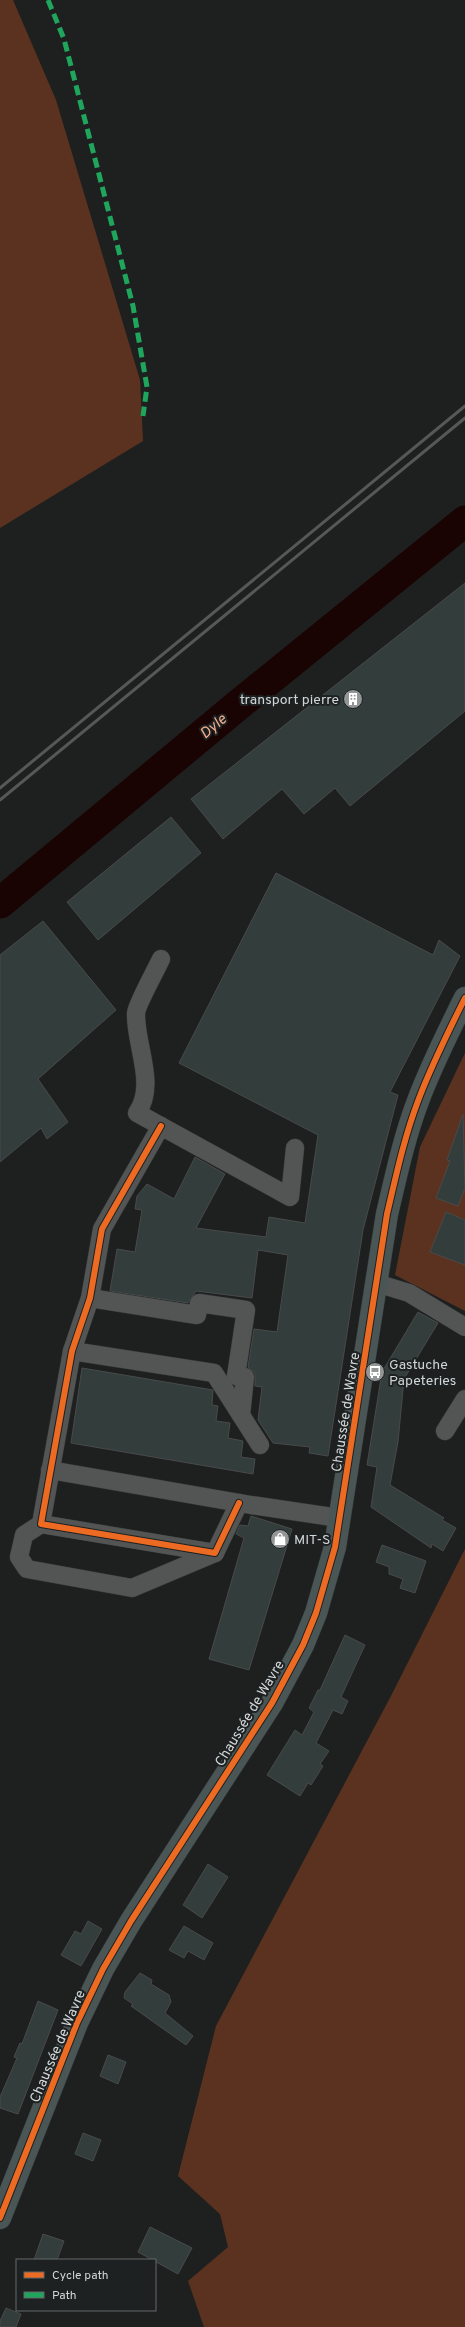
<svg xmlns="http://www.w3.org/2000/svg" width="465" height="2327" font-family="Overpass,sans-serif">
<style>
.green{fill:#5b321f}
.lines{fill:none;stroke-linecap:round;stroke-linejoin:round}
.river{stroke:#1a0303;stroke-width:31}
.building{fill:#333d3c;stroke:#494a4a}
.minor-casing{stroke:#393b3b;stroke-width:19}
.major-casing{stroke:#393b3b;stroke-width:23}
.minor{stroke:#535454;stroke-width:18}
.major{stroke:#4a5655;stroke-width:22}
.rail{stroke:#565757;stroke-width:3}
.quiet{stroke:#20a55d;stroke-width:5;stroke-dasharray:10 5;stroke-linecap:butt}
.cycleway-casing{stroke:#1d2121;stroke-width:8}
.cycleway{stroke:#ed6a23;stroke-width:6}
.labels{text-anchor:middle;stroke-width:4;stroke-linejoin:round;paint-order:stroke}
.poi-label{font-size:14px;fill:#d3d6d6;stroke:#1d2121;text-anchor:start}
.street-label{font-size:14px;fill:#d3d6d6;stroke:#1d2121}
.water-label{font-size:15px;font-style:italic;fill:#f4ae8e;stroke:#1d2121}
</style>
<rect width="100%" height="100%" fill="#1e2020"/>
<!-- green -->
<g class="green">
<polygon points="0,0 13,0 56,100 140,380 143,441 0,528"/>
<polygon points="465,1053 465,1311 395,1275 420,1147"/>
<polygon points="465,1549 465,2327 204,2327 188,2281 228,2247 220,2214 178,2176 216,2026 392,1694"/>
</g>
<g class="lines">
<!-- river -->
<polyline class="river" points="0,903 237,706 465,521"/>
</g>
<!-- building -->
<g class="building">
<polygon points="465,583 465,711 350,806 335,788 304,814 282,789 223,839 191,799"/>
<polygon points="171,817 201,853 98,940 67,902"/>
<polygon points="276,873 433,955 439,940 460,956 390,1092 398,1095 363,1230 328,1456 309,1453 310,1447 273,1443 258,1420 262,1387 255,1386 255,1373 248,1367 254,1329 277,1332 288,1255 258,1250 252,1298 196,1291 188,1303 110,1291 117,1249 135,1252 142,1210 135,1209 137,1196 147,1184 174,1199 195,1157 225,1174 196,1228 266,1237 269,1217 305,1223 318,1135 179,1063"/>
<polygon points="43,921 116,1010 38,1079 68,1122 47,1139 41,1128 0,1162 0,955"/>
<polygon points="463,1114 465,1188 458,1206 436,1198 450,1161 447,1160"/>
<polygon points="446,1212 465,1220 465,1265 430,1252"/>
<polygon points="418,1312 438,1323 404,1379 398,1442 390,1485 444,1518 442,1520 456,1528 443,1551 432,1544 431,1548 371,1507 377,1467 367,1465 382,1372"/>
<polygon points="82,1368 213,1390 212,1405 218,1406 216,1421 230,1423 228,1438 243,1441 241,1457 255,1459 253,1474 71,1443"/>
<polygon points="251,1516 292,1529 249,1670 209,1659 244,1538 236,1534 240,1525 248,1526"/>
<polygon points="382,1545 426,1561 415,1593 400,1588 403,1579 389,1574 389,1567 376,1562"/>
<polygon points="345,1635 365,1645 341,1697 348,1701 342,1714 333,1710 316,1743 329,1751 320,1764 323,1766 311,1785 308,1783 300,1796 267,1775 295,1730 302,1735 314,1712 309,1708 318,1690 320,1690"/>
<polygon points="208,1864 228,1877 202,1918 183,1905"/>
<polygon points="88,1921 102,1929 81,1966 61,1955 75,1931 81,1934"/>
<polygon points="184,1926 213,1943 204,1960 188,1951 184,1958 169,1950"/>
<polygon points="140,1973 152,1980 151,1984 169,1995 171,2002 165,2013 193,2036 186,2045 131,2006 133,2004 124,1998 125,1992"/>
<polygon points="38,2001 58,2010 18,2114 0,2108 0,2097 17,2058 14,2057 20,2043 22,2044"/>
<polygon points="108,2055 126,2062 118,2084 100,2076"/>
<polygon points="83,2133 101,2140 93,2161 75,2154"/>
<polygon points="150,2227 192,2248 178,2274 138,2252"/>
<polygon points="43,2234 64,2241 57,2260 34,2260"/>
<polygon points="6,2308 21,2314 16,2327 0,2327 0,2321"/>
</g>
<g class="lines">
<!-- minor casing -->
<g class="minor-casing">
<g id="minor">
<path d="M161 959C156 970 137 1004 136 1013 135 1045 157 1085 137 1113L290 1197 295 1148"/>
<polyline points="161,1126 102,1229 90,1298 72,1351 41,1524 215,1553 239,1503"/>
<polyline points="376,1283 409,1293 465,1327"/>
<polyline points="90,1298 197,1315 199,1303 246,1310 236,1376 245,1377 241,1415"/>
<polyline points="72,1351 214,1373 260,1445"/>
<polyline points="445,1431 465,1399"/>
<polyline points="50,1470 251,1505 339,1518"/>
<polyline points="41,1524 24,1535 19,1557 27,1569 132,1588 215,1553"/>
</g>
</g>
<!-- major casing -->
<g class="major-casing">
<path id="major" d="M0 2218 77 2023 103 1969 131 1921 272 1703 303 1645 316 1613 335 1547 387 1214C396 1176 404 1138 418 1101 431 1066 448 1032 465 998"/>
</g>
<!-- minor -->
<use href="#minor" class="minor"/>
<!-- major -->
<use href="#major" class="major"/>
<!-- rail -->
<g class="rail">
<polyline points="0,788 465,406"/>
<polyline points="0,800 465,418"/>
</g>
<!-- quiet -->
<polyline class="quiet" points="48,0 64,39 133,306 147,387 143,416"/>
<!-- cycleway casing -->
<g class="cycleway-casing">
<g id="cycleway">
<polyline points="161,1126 102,1229 90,1298 72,1351 41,1524 215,1553 239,1503"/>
<path d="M0 2218 77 2023 103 1969 131 1921 272 1703 303 1645 316 1613 335 1547 387 1214C396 1176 404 1138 418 1101 431 1066 448 1032 465 998"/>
</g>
</g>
<!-- cycleway -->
<use href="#cycleway" class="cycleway"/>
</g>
<!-- icons -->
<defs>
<g id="building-disc" transform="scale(1)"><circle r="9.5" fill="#949696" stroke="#1d2121"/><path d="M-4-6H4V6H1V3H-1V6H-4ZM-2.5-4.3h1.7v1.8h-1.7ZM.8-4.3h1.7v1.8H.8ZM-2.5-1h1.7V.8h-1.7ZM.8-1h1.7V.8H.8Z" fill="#fff"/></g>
<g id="bus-disc" transform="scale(1)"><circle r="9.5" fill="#949696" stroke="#1d2121"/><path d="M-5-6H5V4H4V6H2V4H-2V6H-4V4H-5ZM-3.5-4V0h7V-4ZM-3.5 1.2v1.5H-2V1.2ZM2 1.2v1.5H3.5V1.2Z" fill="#fff"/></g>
<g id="shop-disc" transform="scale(1)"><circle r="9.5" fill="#949696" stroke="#1d2121"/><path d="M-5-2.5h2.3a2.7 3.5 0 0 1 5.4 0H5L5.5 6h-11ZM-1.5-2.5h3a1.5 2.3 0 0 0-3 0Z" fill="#fff"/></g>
</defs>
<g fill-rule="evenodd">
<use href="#building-disc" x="353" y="699"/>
<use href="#bus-disc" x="375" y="1372"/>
<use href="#shop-disc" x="280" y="1539"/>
</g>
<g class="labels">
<!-- poi labels -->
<g class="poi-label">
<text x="339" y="704" text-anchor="end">transport pierre</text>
<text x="389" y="1369">Gastuche<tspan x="389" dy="16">Papeteries</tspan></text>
<text x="294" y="1544">MIT-S</text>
</g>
<!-- street labels -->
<g class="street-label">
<text transform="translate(345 1412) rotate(-81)" y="5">Chaussée de Wavre</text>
<text transform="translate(249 1713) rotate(-59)" y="5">Chaussée de Wavre</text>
<text transform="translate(57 2046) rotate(-67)" y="5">Chaussée de Wavre</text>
</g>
<!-- water labels -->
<g class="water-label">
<text transform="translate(213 726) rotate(-40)" y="5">Dyle</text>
</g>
</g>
<!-- legend -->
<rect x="16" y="2259" width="140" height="52" fill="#1d2121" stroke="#666969"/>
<rect x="24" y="2272" width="20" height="6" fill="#ed6a23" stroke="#666969"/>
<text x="52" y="2279" font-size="12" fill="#d3d6d6">Cycle path</text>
<rect x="24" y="2292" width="20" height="6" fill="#20a55d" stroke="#666969"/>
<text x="52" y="2299" font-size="12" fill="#d3d6d6">Path</text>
</svg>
